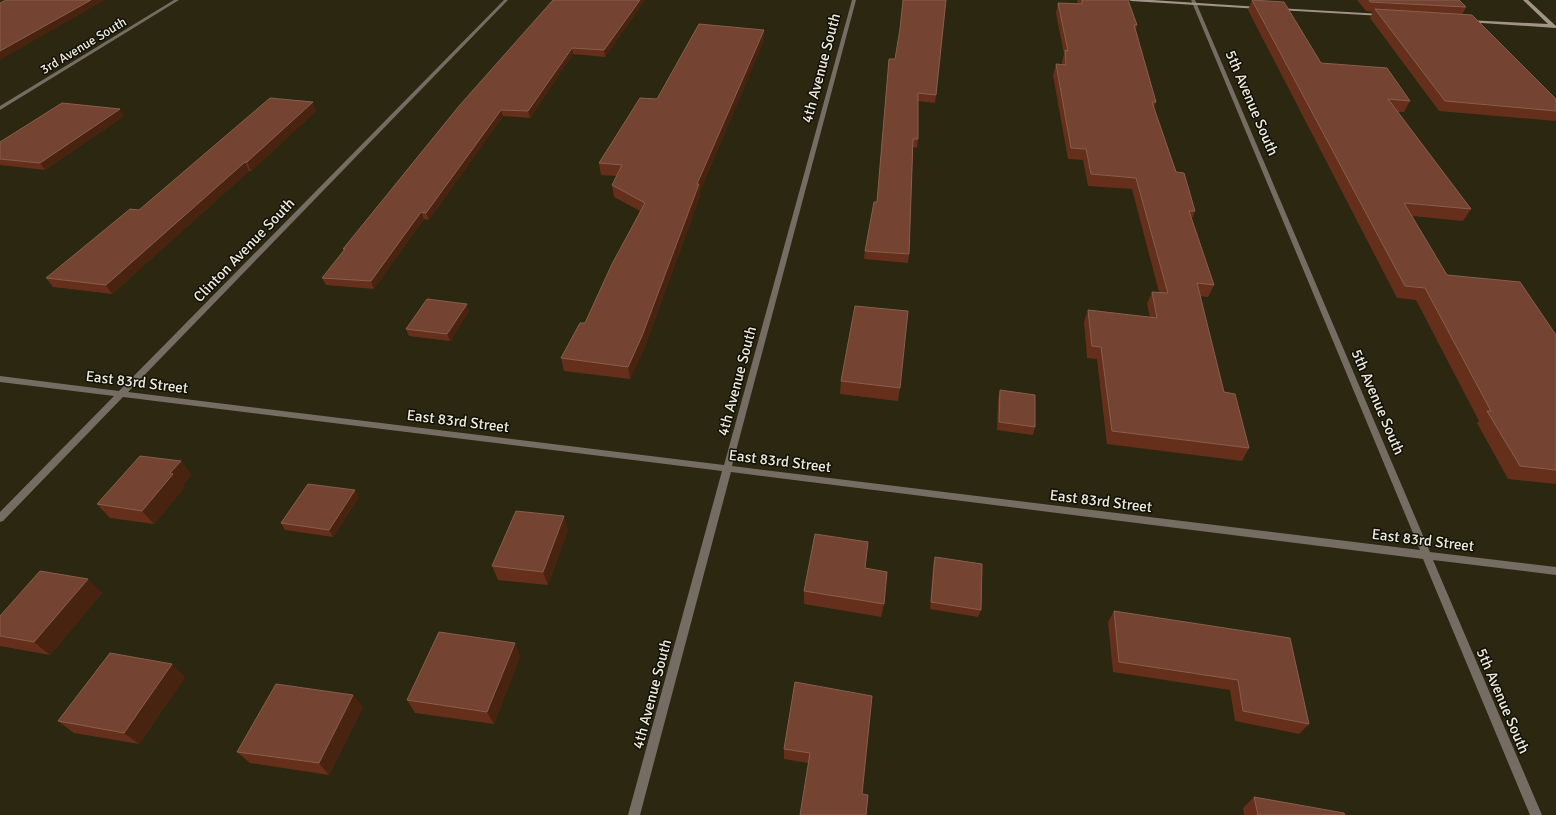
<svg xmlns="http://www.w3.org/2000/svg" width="1556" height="815" font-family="Signika,sans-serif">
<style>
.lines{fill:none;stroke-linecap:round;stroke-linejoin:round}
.street{fill:#756c64;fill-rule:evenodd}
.secondary{fill:#a19386;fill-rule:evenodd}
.wall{fill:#662f1c}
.shaded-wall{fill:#48230f}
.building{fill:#754331;stroke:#885e4c}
.labels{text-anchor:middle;stroke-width:3;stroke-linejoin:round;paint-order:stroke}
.far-street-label{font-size:13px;fill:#eeebde;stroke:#121007}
.street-label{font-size:15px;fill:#eeebde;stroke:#121007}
</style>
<rect width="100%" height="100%" fill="#2b2711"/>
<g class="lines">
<!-- street -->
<g class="street">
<polygon points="174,0 179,0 0,110 0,106"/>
<polygon points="504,0 508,0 128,392 724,465 852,0 856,0 732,466 1420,550 1191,0 1195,0 1430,552 1556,567 1556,575 1433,560 1542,815 1530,815 1423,559 731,472 640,815 628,815 722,471 123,397 3,521 0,522 0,512 114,396 0,382 0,376 119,391"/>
</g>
<!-- secondary -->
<g class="secondary">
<polygon points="1129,0 1152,0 1260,7 1262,8 1260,9 1131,1"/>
<polygon points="1523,0 1528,0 1556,26 1556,28 1467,22 1465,21 1467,20 1548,24"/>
<polygon points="1277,8 1382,14 1384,15 1382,16 1279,10 1277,10"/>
</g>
</g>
<!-- wall -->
<g class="wall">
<polygon points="553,0 645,0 605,57 573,54 530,118 503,116 429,220 424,219 374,289 326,285 322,278 344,250 343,249"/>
<polygon points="1077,0 1128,0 1137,25 1136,30 1156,102 1154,108 1176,172 1195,211 1192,219 1214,285 1208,297 1200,296 1224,392 1249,448 1242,461 1107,444 1097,359 1087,358 1084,322 1088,310 1150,317 1147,304 1152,292 1159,292 1132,189 1088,186 1083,160 1068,159 1053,75 1056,64 1062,65 1062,61 1064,54 1056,13 1058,3 1078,4"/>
<polygon points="1252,0 1321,63 1410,101 1404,112 1397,112 1471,209 1463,221 1412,216 1447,275 1556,335 1556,484 1508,479 1477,423 1479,421 1416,300 1397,298 1248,10"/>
<polygon points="1357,0 1459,0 1466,7 1462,15 1556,99 1556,121 1439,111 1370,18 1373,12 1366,11"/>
<polygon points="764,40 700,191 700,196 644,349 630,379 564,371 561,358 585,323 640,211 614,197 612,185 617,176 601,175 599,163 657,99"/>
<polygon points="889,59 936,95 935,103 918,101 918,139 917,148 913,147 909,254 908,263 864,259 865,251 877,202"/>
<polygon points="316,111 251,171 249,171 112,294 53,287 46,278 139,210"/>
<polygon points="124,116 45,170 0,165 0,142"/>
<polygon points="469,311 450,341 409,336 406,329"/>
<polygon points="841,381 900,388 898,401 840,394"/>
<polygon points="1000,390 1035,427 1033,435 997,430 998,398"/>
<polygon points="181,461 191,475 182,486 184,488 154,524 110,518 97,504"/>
<polygon points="359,497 333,537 285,530 281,523"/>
<polygon points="568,530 548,585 498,580 492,566"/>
<polygon points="935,557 981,610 978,617 930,609 933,564"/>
<polygon points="865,568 884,604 881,617 804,604 804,591"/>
<polygon points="102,593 50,655 0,646 0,616"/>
<polygon points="1114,611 1290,638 1309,724 1299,734 1235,721 1230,690 1113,672 1108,622"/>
<polygon points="520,656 494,724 415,713 407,700"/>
<polygon points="185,677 139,744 74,733 58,721"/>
<polygon points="795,682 862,794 808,763 784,759 784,749"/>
<polygon points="363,707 329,775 250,763 237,752"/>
<polygon points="1254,797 1345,815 1244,815 1243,808"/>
</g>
<!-- shaded-wall -->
<g class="shaded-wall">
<polygon points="91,0 105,0 0,60 0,51"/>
<polygon points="640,0 645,0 605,57 604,50"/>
<polygon points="764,30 764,40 700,191 700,196 644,349 630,379 628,367 697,184"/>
<polygon points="572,48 573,54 530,118 528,111"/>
<polygon points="313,102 316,111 251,171 247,162"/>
<polygon points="120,109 124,116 45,170 40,163"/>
<polygon points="501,110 503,116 429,220 426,213"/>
<polygon points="245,162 249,171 112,294 106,285"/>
<polygon points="421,212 424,219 374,289 371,281"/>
<polygon points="467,304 469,311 450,341 447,334"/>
<polygon points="181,461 191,475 182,486 184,488 154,524 142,511 170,473"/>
<polygon points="355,490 359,497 333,537 329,530"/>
<polygon points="564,516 568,530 548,585 543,572"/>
<polygon points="88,579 102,593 50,655 34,642"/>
<polygon points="515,643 520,656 494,724 487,712"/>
<polygon points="172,664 185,677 139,744 124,733"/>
<polygon points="353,695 363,707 329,775 319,763"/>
</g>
<!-- building -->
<g class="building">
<polygon points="6,0 91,0 0,51 0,3"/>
<polygon points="553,0 640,0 604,50 572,48 528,111 501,110 426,213 421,212 371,281 322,278 345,249 343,249 459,106"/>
<polygon points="903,0 946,0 936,95 918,93 918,139 913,139 909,254 865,251 874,202 877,202 889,59 895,59 900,29"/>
<polygon points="1082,0 1128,0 1137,25 1134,25 1156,102 1152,102 1176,172 1184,173 1195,211 1189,211 1214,285 1197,283 1224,392 1235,394 1249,448 1112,431 1101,347 1092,346 1088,310 1157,318 1152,292 1168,293 1136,178 1091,174 1086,149 1071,148 1056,64 1066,65 1065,50 1068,51 1058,3 1082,4"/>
<polygon points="1252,0 1284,2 1321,63 1387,68 1410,101 1388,99 1471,209 1404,203 1447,275 1520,282 1556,335 1556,470 1520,466 1487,411 1491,411 1425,288 1405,286"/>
<polygon points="1369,0 1459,0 1466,7 1370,2"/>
<polygon points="1375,9 1472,15 1556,99 1556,111 1445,101"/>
<polygon points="699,24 764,30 697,184 699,184 642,336 628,367 561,358 580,323 585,323 612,264 645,203 612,185 622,165 599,163 640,98 657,99"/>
<polygon points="270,98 313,102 247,162 245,162 106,285 46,278 130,209 139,210"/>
<polygon points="62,103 120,109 40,163 0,159 0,142"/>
<polygon points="427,299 467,304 447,334 406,329"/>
<polygon points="855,306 908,311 900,388 841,381"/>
<polygon points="1000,390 1035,395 1035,427 999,422"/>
<polygon points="140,456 181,461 170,473 173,474 142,511 97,504"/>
<polygon points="308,484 355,490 329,530 281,523"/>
<polygon points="516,511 564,516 543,572 492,566"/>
<polygon points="815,534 868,542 865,568 887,572 884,604 804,591"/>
<polygon points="935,557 982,564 981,610 931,602"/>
<polygon points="40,571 88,579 34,642 0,636 0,616"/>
<polygon points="1114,611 1290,638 1309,724 1243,711 1238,680 1119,662"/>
<polygon points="439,632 515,643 487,712 407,700"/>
<polygon points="110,653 172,664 124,733 58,721"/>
<polygon points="795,682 872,696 862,794 868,795 866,815 800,815 810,753 784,749"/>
<polygon points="276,684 353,695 319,763 237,752"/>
<polygon points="1254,797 1344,813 1345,815 1258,815"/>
</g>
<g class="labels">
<!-- far-street labels -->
<g class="far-street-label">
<text transform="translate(83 45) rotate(-31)" y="5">3rd Avenue South</text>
</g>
<!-- street labels -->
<g class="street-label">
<text transform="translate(821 68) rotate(-75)" y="5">4th Avenue South</text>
<text transform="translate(1252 103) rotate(67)" y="5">5th Avenue South</text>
<text transform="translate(244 250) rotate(-46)" y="5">Clinton Avenue South</text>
<text transform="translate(737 381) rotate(-75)" y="5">4th Avenue South</text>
<text transform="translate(137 382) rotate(7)" y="5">East 83rd Street</text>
<text transform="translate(1378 402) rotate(67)" y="5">5th Avenue South</text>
<text transform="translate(458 421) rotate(7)" y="5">East 83rd Street</text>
<text transform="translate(780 461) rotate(7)" y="5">East 83rd Street</text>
<text transform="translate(1101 501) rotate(7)" y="5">East 83rd Street</text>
<text transform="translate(1423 540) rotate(7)" y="5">East 83rd Street</text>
<text transform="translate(652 694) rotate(-75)" y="5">4th Avenue South</text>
<text transform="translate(1503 701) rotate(67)" y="5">5th Avenue South</text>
</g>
</g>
</svg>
